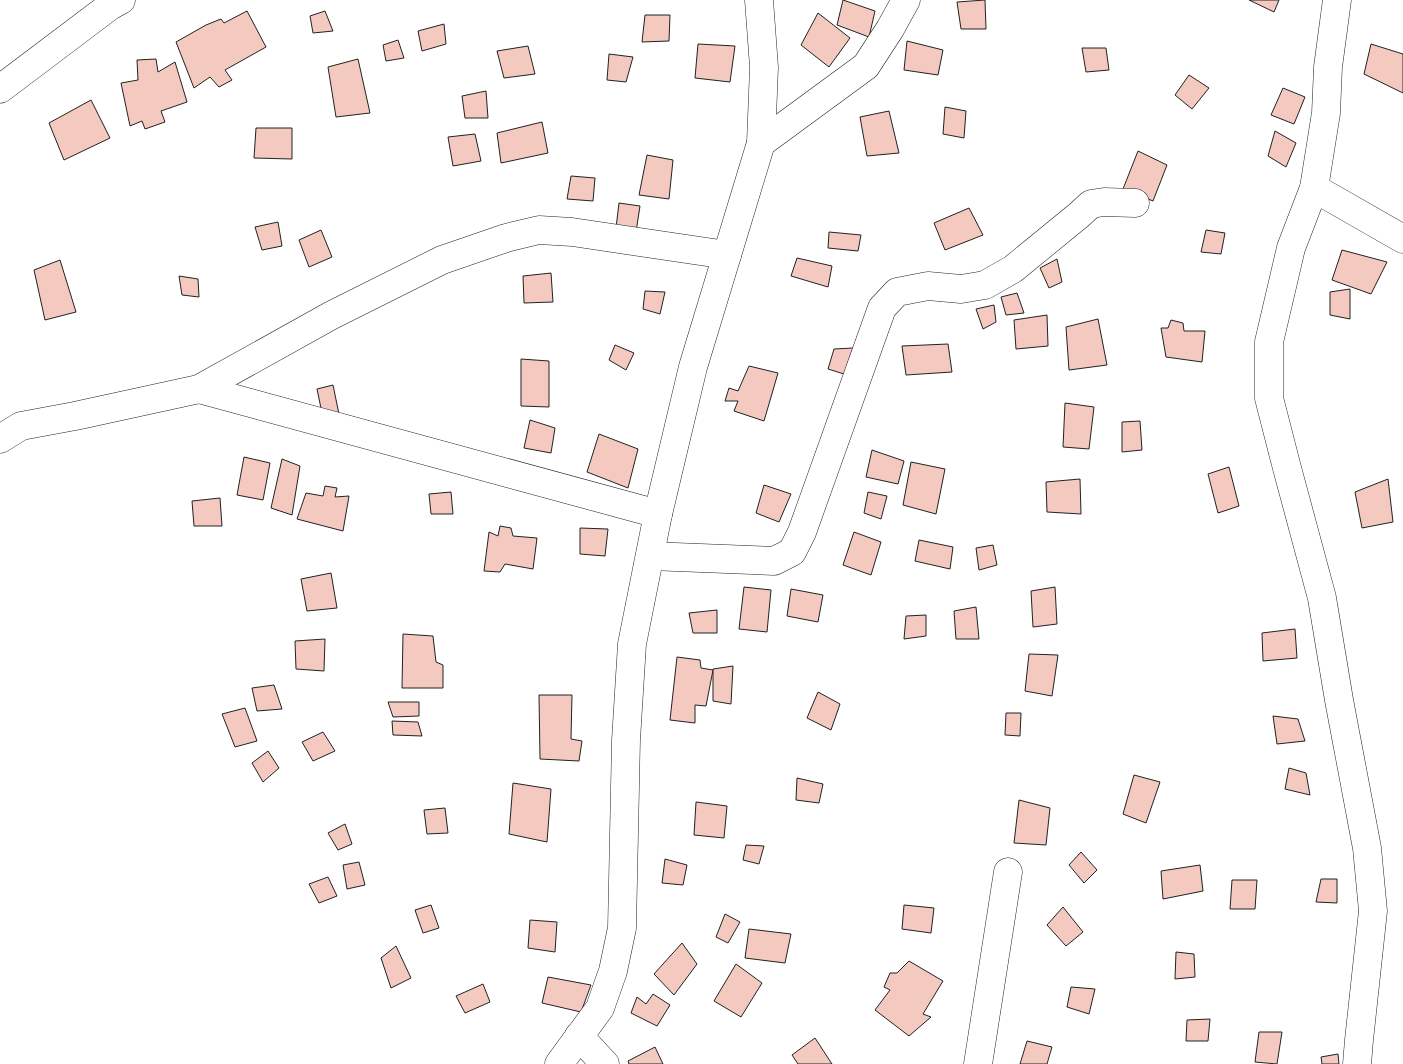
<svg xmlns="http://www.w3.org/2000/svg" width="1403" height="1064" font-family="'Playfair Display',serif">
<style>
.building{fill:#f3c9c0;stroke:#222}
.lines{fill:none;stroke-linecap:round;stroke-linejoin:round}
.minor-casing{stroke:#222;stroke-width:29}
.minor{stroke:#fff;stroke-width:28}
</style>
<rect width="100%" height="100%" fill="#fff"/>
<!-- building -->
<g class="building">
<polygon points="843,0 875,11 869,37 837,25"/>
<polygon points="985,0 986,29 961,29 957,2"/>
<polygon points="1249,0 1279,0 1274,12"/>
<polygon points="247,11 266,47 225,70 232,80 219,87 210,77 194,88 176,42 206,25 221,19 224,23"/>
<polygon points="325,11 333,31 313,33 310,16"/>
<polygon points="818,13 850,38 829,67 801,45"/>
<polygon points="645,15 670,15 669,41 642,42"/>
<polygon points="444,24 446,44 422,51 418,31"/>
<polygon points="398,40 404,58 386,61 383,45"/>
<polygon points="907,41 943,50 938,75 904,70"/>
<polygon points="698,44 735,46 730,82 695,78"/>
<polygon points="1371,44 1403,54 1403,93 1364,74"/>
<polygon points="528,46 535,74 504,78 497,51"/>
<polygon points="1082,48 1106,48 1109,70 1086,72"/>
<polygon points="609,54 633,57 626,82 607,80"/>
<polygon points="156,59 158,72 175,62 187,102 161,111 165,122 145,129 142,121 130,126 121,83 138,80 137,60"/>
<polygon points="358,59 370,113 336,117 328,67"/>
<polygon points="1189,75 1209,88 1192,109 1175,95"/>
<polygon points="1283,88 1305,97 1294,124 1271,115"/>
<polygon points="486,91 488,118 465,118 462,96"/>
<polygon points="91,100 110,138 64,160 49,123"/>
<polygon points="945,107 966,111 964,138 943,134"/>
<polygon points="889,111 899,153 867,156 860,117"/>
<polygon points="542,122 548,153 501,163 497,133"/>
<polygon points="256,128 292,128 292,159 254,158"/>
<polygon points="1275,131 1296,143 1286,167 1268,156"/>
<polygon points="475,134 481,161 453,166 448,137"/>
<polygon points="1138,151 1167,165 1153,201 1123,189"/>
<polygon points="647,155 673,160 669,199 639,195"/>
<polygon points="571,176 595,178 593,201 567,199"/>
<polygon points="619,203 640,206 636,232 616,228"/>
<polygon points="969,208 983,235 945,250 934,223"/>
<polygon points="278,222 282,246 262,250 255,227"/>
<polygon points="321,230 332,257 309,267 299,240"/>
<polygon points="1206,230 1225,233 1221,254 1201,252"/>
<polygon points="829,232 861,235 858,251 828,248"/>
<polygon points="1342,250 1387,262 1371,294 1332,280"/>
<polygon points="797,258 832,266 828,287 791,276"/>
<polygon points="1057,259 1062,282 1049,288 1040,268"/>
<polygon points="60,260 76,312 45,320 34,270"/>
<polygon points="551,273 553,302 524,303 523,276"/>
<polygon points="179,276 198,279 199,297 182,295"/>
<polygon points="1350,289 1350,319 1330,315 1330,292"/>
<polygon points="645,291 665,292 660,314 643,309"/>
<polygon points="1017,293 1024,313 1006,315 1001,297"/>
<polygon points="994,305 996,322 983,329 976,309"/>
<polygon points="1047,315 1048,346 1016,349 1014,320"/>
<polygon points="1098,319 1107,365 1069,370 1066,327"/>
<polygon points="1171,320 1183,323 1184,331 1205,331 1202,362 1166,357 1161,328 1168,328"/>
<polygon points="948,344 952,372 906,375 902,346"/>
<polygon points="615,345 634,353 626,370 609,360"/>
<polygon points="853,348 844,374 828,369 834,349"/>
<polygon points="521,359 549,361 549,407 521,406"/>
<polygon points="749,366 778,373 764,421 734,411 738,401 725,401 729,388 738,391"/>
<polygon points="333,385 340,419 323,418 317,389"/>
<polygon points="1065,403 1094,407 1089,449 1063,447"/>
<polygon points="530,420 555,428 551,453 524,448"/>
<polygon points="1140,421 1142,450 1122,452 1122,422"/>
<polygon points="599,434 638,449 628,488 587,472"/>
<polygon points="872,450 904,461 898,484 866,477"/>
<polygon points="244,457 270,463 263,500 237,495"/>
<polygon points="282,459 300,466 292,515 271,508"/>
<polygon points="911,462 945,469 936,514 903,505"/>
<polygon points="1229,467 1239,506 1218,513 1208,474"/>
<polygon points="1080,479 1081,514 1047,512 1046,482"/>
<polygon points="1388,479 1393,522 1362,528 1355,492"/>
<polygon points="764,485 791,494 779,522 756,513"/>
<polygon points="325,486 337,488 335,497 349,496 343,531 297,519 306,493 323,496"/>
<polygon points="451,492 453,514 431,514 429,494"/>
<polygon points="868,492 887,496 881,519 864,513"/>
<polygon points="220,498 222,526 194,526 192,501"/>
<polygon points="500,526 511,528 513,536 537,538 533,569 505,564 500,572 484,571 489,532 498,536"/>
<polygon points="580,528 608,529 605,556 580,554"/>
<polygon points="854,532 881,542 871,575 843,565"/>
<polygon points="919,540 953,547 950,569 915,561"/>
<polygon points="993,545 997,565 979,570 976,548"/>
<polygon points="331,573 337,608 307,611 301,579"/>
<polygon points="744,587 771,590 767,632 739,629"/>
<polygon points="1055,587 1057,624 1033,627 1031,591"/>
<polygon points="791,589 823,595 818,622 787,616"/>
<polygon points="976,607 979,639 956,639 954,611"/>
<polygon points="717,610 717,633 693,633 689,613"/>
<polygon points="926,615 926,636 904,639 906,616"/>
<polygon points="1295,629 1297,658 1263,661 1262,633"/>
<polygon points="403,634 433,636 436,662 443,665 443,688 402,688"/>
<polygon points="325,639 324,671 296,669 295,641"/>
<polygon points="1029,654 1058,655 1052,696 1025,691"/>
<polygon points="677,657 700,660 701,668 713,670 706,706 695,705 695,723 670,720"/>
<polygon points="733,666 731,704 713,701 713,669"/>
<polygon points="274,685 282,709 257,711 252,688"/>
<polygon points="818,692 840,704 831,730 807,718"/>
<polygon points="539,695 572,695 571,739 582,741 579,761 540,759"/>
<polygon points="388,702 419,702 419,716 393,717"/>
<polygon points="245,708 257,741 235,747 222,714"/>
<polygon points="1006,713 1021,713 1020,736 1005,735"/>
<polygon points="1273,716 1298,719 1305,741 1277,744"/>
<polygon points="392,721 418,722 422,736 393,735"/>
<polygon points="323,732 335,751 313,761 302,742"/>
<polygon points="268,751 279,768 263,782 252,763"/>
<polygon points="1289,768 1306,773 1310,795 1285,789"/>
<polygon points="1134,775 1160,782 1146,823 1123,814"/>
<polygon points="797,778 823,784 819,803 796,800"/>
<polygon points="513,783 551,789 547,842 509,834"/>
<polygon points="1019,800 1050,808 1046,845 1014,843"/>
<polygon points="696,802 727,806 724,838 694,835"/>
<polygon points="445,808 448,833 427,834 424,810"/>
<polygon points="345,824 352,844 338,850 328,833"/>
<polygon points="746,845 764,846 759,864 743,860"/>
<polygon points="1081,852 1097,870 1084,883 1069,865"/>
<polygon points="665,859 687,865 683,885 662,883"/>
<polygon points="359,862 365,885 347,889 343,865"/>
<polygon points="1200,865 1203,891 1163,899 1161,871"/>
<polygon points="328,877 337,896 319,903 309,884"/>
<polygon points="1321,879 1337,879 1337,903 1316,902"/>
<polygon points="1232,880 1257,880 1255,909 1230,909"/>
<polygon points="431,905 439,928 423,933 415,910"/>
<polygon points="904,905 934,908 931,933 902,929"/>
<polygon points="1063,907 1083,932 1066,946 1047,925"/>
<polygon points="725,914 740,922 728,943 716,937"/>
<polygon points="530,920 557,922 555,952 528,948"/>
<polygon points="749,929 791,934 785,963 745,958"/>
<polygon points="682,943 697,964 674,995 654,974"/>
<polygon points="396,946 411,978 391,988 381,958"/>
<polygon points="1176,952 1194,954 1195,977 1175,979"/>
<polygon points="909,961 943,981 923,1014 931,1017 909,1036 875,1010 890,990 884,987 890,973 897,973"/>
<polygon points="736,964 762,983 741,1017 714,1001"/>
<polygon points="548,977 591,985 581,1012 542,1003"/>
<polygon points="483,984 490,1002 465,1013 456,996"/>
<polygon points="1071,987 1095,989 1089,1014 1067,1007"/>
<polygon points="653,994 670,1005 657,1026 631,1013 637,997 646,1004"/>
<polygon points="1210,1019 1208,1041 1186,1041 1187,1020"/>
<polygon points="1259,1032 1282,1032 1277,1064 1255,1062"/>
<polygon points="815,1038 832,1064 798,1064 792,1055"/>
<polygon points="1027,1041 1052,1047 1047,1064 1020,1064"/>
<polygon points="655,1047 663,1064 629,1064 628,1061"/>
<polygon points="1338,1054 1339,1064 1322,1064 1321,1057"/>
</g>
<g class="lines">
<!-- minor casing -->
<g class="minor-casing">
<g id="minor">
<polyline points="1337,0 1328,67 1326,113 1314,188 1291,248 1269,342 1269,398 1287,468 1322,598 1339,700 1367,848 1373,911 1359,1040 1357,1064"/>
<polyline points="0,89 110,6 121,0"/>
<polyline points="761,143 866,66 890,29 906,0"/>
<polyline points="1314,188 1403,239"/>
<polyline points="199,389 658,514"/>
<polyline points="0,439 21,426 75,416 199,389 332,315 442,260 506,238 539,230 572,232 727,255"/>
<polyline points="650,556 774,561 792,552 802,532 882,308 897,292 928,286 961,289 985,285 1013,269 1079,215 1091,204 1104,202 1135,203"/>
<polyline points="579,1036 605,1064"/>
<polyline points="559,1064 600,1008 613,971 622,928 626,740 632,644 658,514 693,367 761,143 764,67 759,0"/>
<polyline points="978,1064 1008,872"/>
</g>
</g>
<!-- minor -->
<use href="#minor" class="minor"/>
</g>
</svg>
